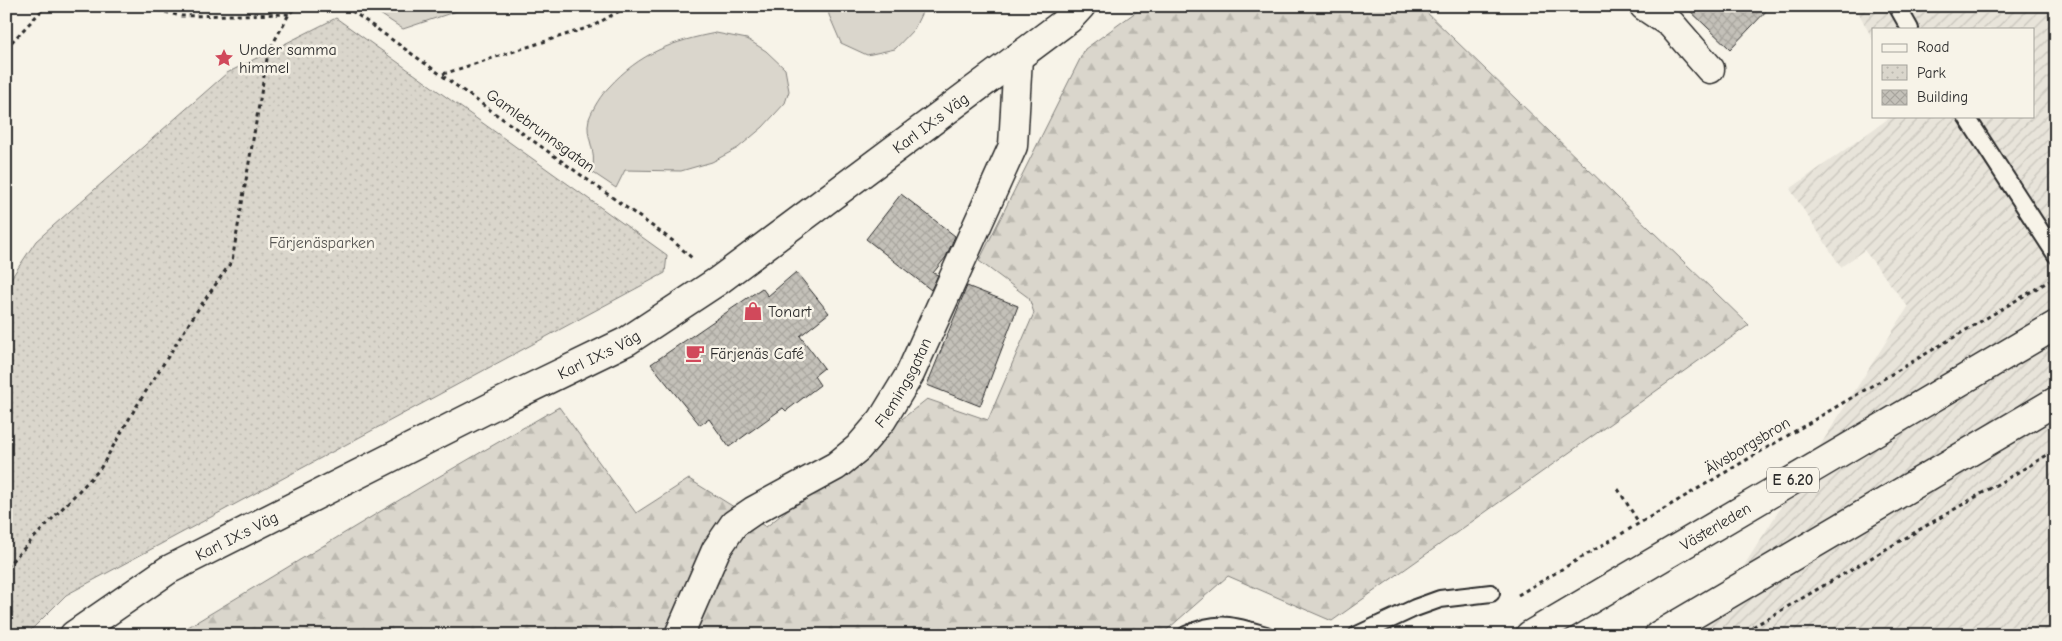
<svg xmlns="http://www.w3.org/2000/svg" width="2062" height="641" font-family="'Comic Neue',sans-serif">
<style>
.industrial{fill:url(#industrial-furrows)}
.grass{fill:#dad6cc;stroke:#82807c}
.forest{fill:url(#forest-firs);stroke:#82807c}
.park{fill:url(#park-dots);stroke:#82807c}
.building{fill:url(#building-cross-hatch);stroke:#2b2b2b}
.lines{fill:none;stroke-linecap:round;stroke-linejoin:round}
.service-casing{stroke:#2b2b2b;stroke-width:20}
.minor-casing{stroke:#2b2b2b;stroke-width:31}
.trunk-casing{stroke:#2b2b2b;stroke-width:31}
.path{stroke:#2b2b2b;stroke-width:3;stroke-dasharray:4 4;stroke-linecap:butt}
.service{stroke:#f7f3e8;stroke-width:16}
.minor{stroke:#f7f3e8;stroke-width:28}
.trunk{stroke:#f7f3e8;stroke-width:28}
.labels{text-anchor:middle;stroke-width:5;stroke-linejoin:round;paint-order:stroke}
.shield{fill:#f7f3e8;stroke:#686764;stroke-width:1}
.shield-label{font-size:15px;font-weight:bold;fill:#2b2b2b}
.poi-label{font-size:16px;fill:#2b2b2b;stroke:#f7f3e8;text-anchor:start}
.street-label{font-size:16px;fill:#2b2b2b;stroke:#f7f3e8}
.park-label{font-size:16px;fill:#575653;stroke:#f7f3e8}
</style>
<defs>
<pattern id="industrial-furrows" width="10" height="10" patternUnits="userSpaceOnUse" patternTransform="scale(1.25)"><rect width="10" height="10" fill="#e8e4da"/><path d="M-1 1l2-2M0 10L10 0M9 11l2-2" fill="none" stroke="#c7c4bb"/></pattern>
<pattern id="forest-firs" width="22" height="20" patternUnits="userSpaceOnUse" patternTransform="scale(1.25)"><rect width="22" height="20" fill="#dad6cc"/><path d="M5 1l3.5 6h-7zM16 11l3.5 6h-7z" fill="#bbb8af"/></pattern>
<pattern id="park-dots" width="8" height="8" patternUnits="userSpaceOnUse" patternTransform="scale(1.25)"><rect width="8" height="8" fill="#dad6cc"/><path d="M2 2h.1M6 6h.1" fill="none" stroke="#bbb8af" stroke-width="1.8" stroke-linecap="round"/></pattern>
<pattern id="building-cross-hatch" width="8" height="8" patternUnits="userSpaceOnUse" patternTransform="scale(1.25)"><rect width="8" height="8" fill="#c4c1b9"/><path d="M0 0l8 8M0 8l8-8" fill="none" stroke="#a9a69f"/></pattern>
</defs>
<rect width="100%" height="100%" fill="#f7f3e8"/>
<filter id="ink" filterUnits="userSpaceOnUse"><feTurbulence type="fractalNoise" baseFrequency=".02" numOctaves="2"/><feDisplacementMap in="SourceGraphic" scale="10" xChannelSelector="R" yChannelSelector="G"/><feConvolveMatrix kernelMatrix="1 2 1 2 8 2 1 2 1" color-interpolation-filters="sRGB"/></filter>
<g filter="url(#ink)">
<!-- industrial -->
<polygon class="industrial" points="1855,6 2056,6 2056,635 1700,635 1908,307 1864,250 1841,267 1790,189 1892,116 2033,116 2033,29 1873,29 1873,40"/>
<!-- grass -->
<g class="grass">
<polygon points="368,6 472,6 403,29"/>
<polygon points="828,6 925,6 914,29 895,49 867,55 841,43 829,15"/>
<path d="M716 33 747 39 766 51 785 69 789 91 785 103 763 127 738 148 712 162 681 171 625 170 616 188 592 172C598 150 584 137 589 119 593 108 601 95 609 87 640 53 673 41 716 33Z"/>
</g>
<!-- forest -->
<polygon class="forest" points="1144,6 1420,6 1749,325 1332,621 1228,576 1161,635 175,635 421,487 559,407 636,513 689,479 766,527 927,399 988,420 1034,313 1029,298 979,261 1085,49"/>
<!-- park -->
<polygon class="park" points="336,18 667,255 665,273 66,595 26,635 6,635 6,286 36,241 227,73"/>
<!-- building -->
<g class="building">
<polygon points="1685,6 1771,6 1730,49"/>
<polygon points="901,194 955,236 946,257 933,273 938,275 931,290 866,239"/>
<polygon points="796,272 829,313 800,336 824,368 814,376 820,385 786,411 783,408 729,447 709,419 700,425 651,364 762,288 768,296"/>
<polygon points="967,286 1018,306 980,406 927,385"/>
</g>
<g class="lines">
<!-- service casing -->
<g class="service-casing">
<g id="service">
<polyline points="1897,6 1910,29"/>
<polyline points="1966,116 2056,255"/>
<path d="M1186 635C1217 620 1234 625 1266 635"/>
<polyline points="1357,635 1415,608 1440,599 1491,593"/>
</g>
</g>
<!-- minor casing -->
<g class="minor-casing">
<g id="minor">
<polyline points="1644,6 1671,24 1710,69"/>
<path id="s1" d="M74 635 168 570 491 407 627 341 718 281 1069 19 1081 6"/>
<path id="s2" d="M679 635 716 550 734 524 753 511 836 466 858 448 882 420 910 374 1013 146 1018 57"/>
</g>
</g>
<!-- trunk casing -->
<g class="trunk-casing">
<g id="trunk">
<path id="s3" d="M1530 635 2056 325"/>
<polyline points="1659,635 2056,401"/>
</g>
</g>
<!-- path -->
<g class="path">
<polyline points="142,6 181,16 289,14"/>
<polyline points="345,6 673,241 692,258"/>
<polyline points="6,48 46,6"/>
<polyline points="443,74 593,26 628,6"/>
<polyline points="1618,489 1639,523"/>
<polyline points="6,567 100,469 136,407 197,311 232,261 268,53 289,14 297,6"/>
<polyline points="1518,595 2049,281"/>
<polyline points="1451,635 1465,626"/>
<polyline points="1739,635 2056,450"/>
</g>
<!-- service -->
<use href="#service" class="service"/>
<!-- minor -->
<use href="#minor" class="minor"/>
<!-- trunk -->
<use href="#trunk" class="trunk"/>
</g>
</g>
<!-- icons -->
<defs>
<g id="sight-bare" transform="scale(1.5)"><path d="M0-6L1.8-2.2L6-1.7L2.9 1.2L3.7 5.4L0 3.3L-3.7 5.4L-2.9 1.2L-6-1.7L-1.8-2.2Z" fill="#d1495b" stroke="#f7f3e8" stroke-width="2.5" paint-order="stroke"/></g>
<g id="shop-bare" transform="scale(1.5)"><path d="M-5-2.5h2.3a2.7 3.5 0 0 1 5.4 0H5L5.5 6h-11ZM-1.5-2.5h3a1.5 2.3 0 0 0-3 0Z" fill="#d1495b" stroke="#f7f3e8" stroke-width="2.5" paint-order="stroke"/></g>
<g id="cafe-bare" transform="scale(1.5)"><path d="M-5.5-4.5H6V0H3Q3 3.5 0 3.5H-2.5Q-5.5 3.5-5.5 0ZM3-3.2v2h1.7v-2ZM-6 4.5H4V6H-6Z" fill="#d1495b" stroke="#f7f3e8" stroke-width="2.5" paint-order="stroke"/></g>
</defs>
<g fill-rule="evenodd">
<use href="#sight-bare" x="224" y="58"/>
<use href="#shop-bare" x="753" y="311"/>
<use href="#cafe-bare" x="695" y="353"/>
</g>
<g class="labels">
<!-- shield labels -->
<rect class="shield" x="1767" y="467.5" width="52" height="25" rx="4"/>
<g class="shield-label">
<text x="1793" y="485">E 6.20</text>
</g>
<!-- poi labels -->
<g class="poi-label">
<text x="239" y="55">Under samma<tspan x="239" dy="18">himmel</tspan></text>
<text x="768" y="317">Tonart</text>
<text x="710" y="359">Färjenäs Café</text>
</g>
<!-- street labels -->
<g class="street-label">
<text dy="6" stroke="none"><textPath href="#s1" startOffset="1001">Karl IX:s Väg</textPath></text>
<text transform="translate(541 130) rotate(36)" y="6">Gamlebrunnsgatan</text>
<text dy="6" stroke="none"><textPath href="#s1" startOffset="596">Karl IX:s Väg</textPath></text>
<text dy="6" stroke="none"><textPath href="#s2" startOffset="350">Flemingsgatan</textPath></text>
<text transform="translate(1747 445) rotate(-31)" y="6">Älvsborgsbron</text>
<text dy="6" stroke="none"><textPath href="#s3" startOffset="215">Västerleden</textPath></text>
<text dy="6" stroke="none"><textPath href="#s1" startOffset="191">Karl IX:s Väg</textPath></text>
</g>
<!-- park labels -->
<g class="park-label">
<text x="322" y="248">Färjenäsparken</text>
</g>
</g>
<!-- margin -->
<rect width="2062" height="641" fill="none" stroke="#f7f3e8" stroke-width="25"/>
<rect x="12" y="12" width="2037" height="616" fill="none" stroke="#2b2b2b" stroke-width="2" filter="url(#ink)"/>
<!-- legend -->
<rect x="1872" y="28" width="162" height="90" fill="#f7f3e8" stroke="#a5a39c"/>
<rect x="1882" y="44" width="25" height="8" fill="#f7f3e8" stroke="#a5a39c"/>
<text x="1917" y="52" font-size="15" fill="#2b2b2b">Road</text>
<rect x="1882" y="65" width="25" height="15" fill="url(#park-dots)" stroke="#a5a39c"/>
<text x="1917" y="78" font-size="15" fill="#2b2b2b">Park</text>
<rect x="1882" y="90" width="25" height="15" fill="url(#building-cross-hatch)" stroke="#a5a39c"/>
<text x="1917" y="102" font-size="15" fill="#2b2b2b">Building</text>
</svg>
